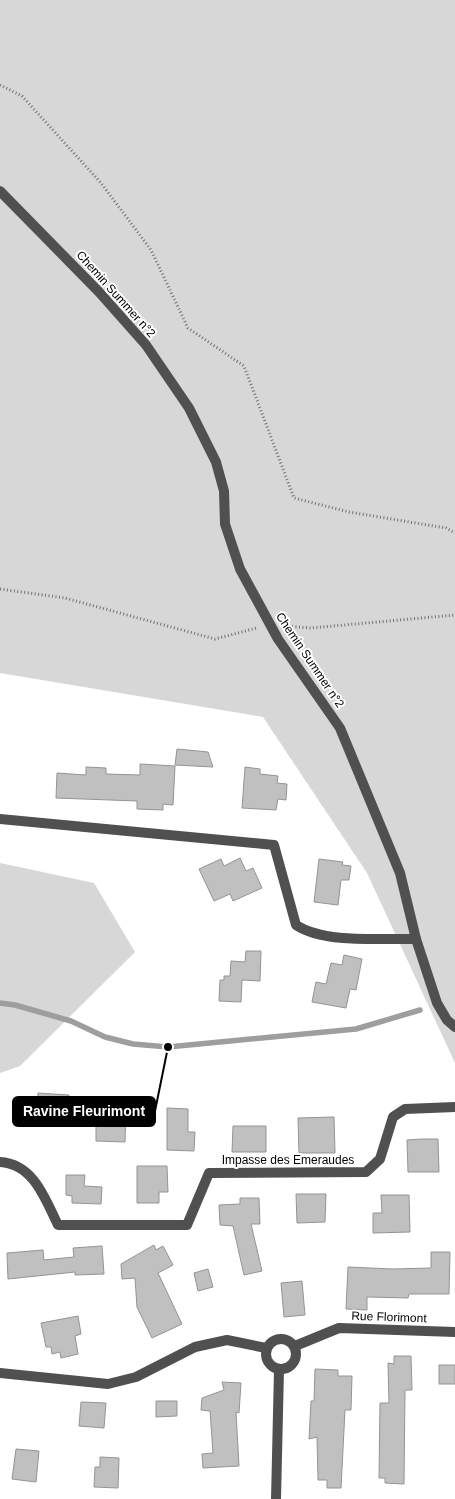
<svg xmlns="http://www.w3.org/2000/svg" width="455" height="1499" font-family="Arial,sans-serif">
<style>
.green{fill:#d7d7d7}
.lines{fill:none;stroke-linecap:round;stroke-linejoin:round}
.stream{stroke:#9e9e9e;stroke-width:5.5}
.building{fill:#c0c0c0;stroke:#949494}
.path{stroke:#727272;stroke-width:3;stroke-dasharray:1 2.5;stroke-linecap:butt}
.minor{stroke:#505050;stroke-width:10}
.labels{text-anchor:middle;stroke-width:4;stroke-linejoin:round;paint-order:stroke}
.street-label{font-size:12px;fill:#000;stroke:#fff}
.leader{fill:none;stroke:#000;stroke-width:2}
.callout-dot{fill:#000;stroke:#fff;stroke-width:2}
.callout{fill:#000;stroke:#000;stroke-width:2}
.callout-label{font-size:14px;text-anchor:middle;font-weight:bold;fill:#fff}
</style>
<rect width="100%" height="100%" fill="#fff"/>
<!-- green -->
<g class="green">
<polygon points="0,0 455,0 455,1063 367,873 263,717 0,673"/>
<polygon points="0,863 94,883 135,952 20,1066 0,1073"/>
</g>
<g class="lines">
<!-- stream -->
<polyline class="stream" points="0,1003 15,1005 71,1021 105,1037 133,1044 168,1047 356,1029 420,1010"/>
</g>
<!-- building -->
<g class="building">
<polygon points="177,749 208,752 213,767 175,765"/>
<polygon points="140,764 175,766 173,805 163,804 163,810 137,809 137,801 56,798 57,773 86,775 86,767 106,768 106,774 140,775"/>
<polygon points="245,767 260,769 260,774 278,776 277,783 287,784 286,800 278,799 276,810 242,808"/>
<polygon points="240,858 246,871 253,868 262,888 233,901 230,894 214,901 199,869 221,859 224,866"/>
<polygon points="319,859 343,862 342,865 351,866 349,880 341,880 338,905 314,902"/>
<polygon points="246,951 261,951 260,981 242,980 241,1002 219,1001 220,980 224,980 224,976 230,976 231,961 245,962"/>
<polygon points="344,955 362,959 356,990 350,989 346,1008 312,1002 316,982 326,984 331,963 342,965"/>
<polygon points="38,1093 69,1095 68,1124 37,1123"/>
<polygon points="167,1108 188,1109 188,1132 195,1132 194,1151 167,1150"/>
<polygon points="96,1110 126,1111 125,1142 96,1141"/>
<polygon points="334,1117 335,1153 299,1153 298,1118"/>
<polygon points="233,1126 266,1126 266,1152 232,1152"/>
<polygon points="422,1139 438,1139 439,1172 408,1172 407,1140"/>
<polygon points="137,1166 167,1166 168,1192 159,1192 159,1203 137,1203"/>
<polygon points="66,1175 85,1175 84,1186 102,1187 101,1204 72,1203 72,1196 66,1195"/>
<polygon points="296,1194 326,1194 325,1222 297,1223"/>
<polygon points="381,1195 409,1195 410,1232 373,1233 373,1213 382,1213"/>
<polygon points="240,1198 259,1198 260,1224 251,1224 262,1271 244,1275 233,1226 220,1225 219,1205 240,1204"/>
<polygon points="154,1245 156,1250 163,1246 173,1265 158,1273 182,1324 152,1338 137,1307 135,1278 122,1279 121,1264"/>
<polygon points="102,1246 104,1274 75,1275 75,1272 8,1279 7,1253 43,1250 44,1260 74,1257 73,1248"/>
<polygon points="431,1252 450,1252 449,1294 409,1294 408,1298 367,1297 367,1310 346,1309 348,1267 393,1269 431,1268"/>
<polygon points="208,1269 213,1287 198,1291 194,1273"/>
<polygon points="302,1281 305,1315 284,1317 281,1283"/>
<polygon points="78,1316 81,1334 75,1336 78,1354 61,1358 60,1352 52,1354 51,1347 46,1347 41,1323"/>
<polygon points="394,1356 411,1356 412,1390 405,1390 404,1484 385,1483 385,1478 379,1478 380,1403 389,1403 388,1363 394,1364"/>
<rect x="439" y="1365" width="16" height="19"/>
<polygon points="315,1369 338,1370 338,1376 352,1376 351,1410 345,1410 341,1488 327,1488 327,1480 318,1480 317,1437 309,1439 311,1401 314,1401"/>
<polygon points="222,1382 241,1383 239,1413 236,1412 239,1466 203,1468 202,1454 213,1453 210,1411 201,1410 202,1398 224,1390"/>
<polygon points="156,1401 177,1401 177,1416 156,1417"/>
<polygon points="81,1402 106,1403 104,1428 79,1426"/>
<polygon points="16,1449 39,1451 36,1482 12,1479"/>
<polygon points="100,1457 119,1458 118,1488 94,1487 95,1467 100,1467"/>
</g>
<g class="lines">
<!-- path -->
<g class="path">
<polyline points="0,85 22,96 101,183 151,250 188,328 244,366 294,498 349,512 446,528 455,533"/>
<polyline points="0,589 65,598 215,639 257,628"/>
<polyline points="285,626 311,628 455,615"/>
</g>
<!-- minor -->
<g class="minor">
<polyline points="0,191 99,292 146,345 189,408 216,462 224,491 225,524 240,569 278,639 340,728 400,873 416,939 437,1003 447,1020 455,1027"/>
<path d="M0 819 274 845 296 925C325 944 381 938 416 939"/>
<path d="M0 1162C34 1164 45 1199 58 1225H187L209 1173 366 1172 380 1159 393 1117 405 1109 455 1107"/>
<circle cx="281" cy="1354" r="15"/>
<polyline points="295,1346 339,1328 455,1332"/>
<polyline points="0,1373 108,1384 136,1377 195,1347 227,1340 266,1348"/>
<polyline points="276,1499 279,1370"/>
</g>
</g>
<g class="labels">
<!-- street labels -->
<g class="street-label">
<text transform="translate(116 294) rotate(48)" y="4">Chemin Summer n°2</text>
<text transform="translate(310 660) rotate(56)" y="4">Chemin Summer n°2</text>
<text x="288" y="1164">Impasse des Emeraudes</text>
<text transform="translate(389 1317) rotate(2)" y="4">Rue Florimont</text>
</g>
</g>
<!-- callouts -->
<path class="leader" d="M168 1047L155 1111"/>
<circle class="callout-dot" cx="168" cy="1047" r="5"/>
<rect class="callout" x="13" y="1097" width="142" height="29" rx="5"/>
<g class="callout-label">
<text x="84" y="1116">Ravine Fleurimont</text>
</g>
</svg>
